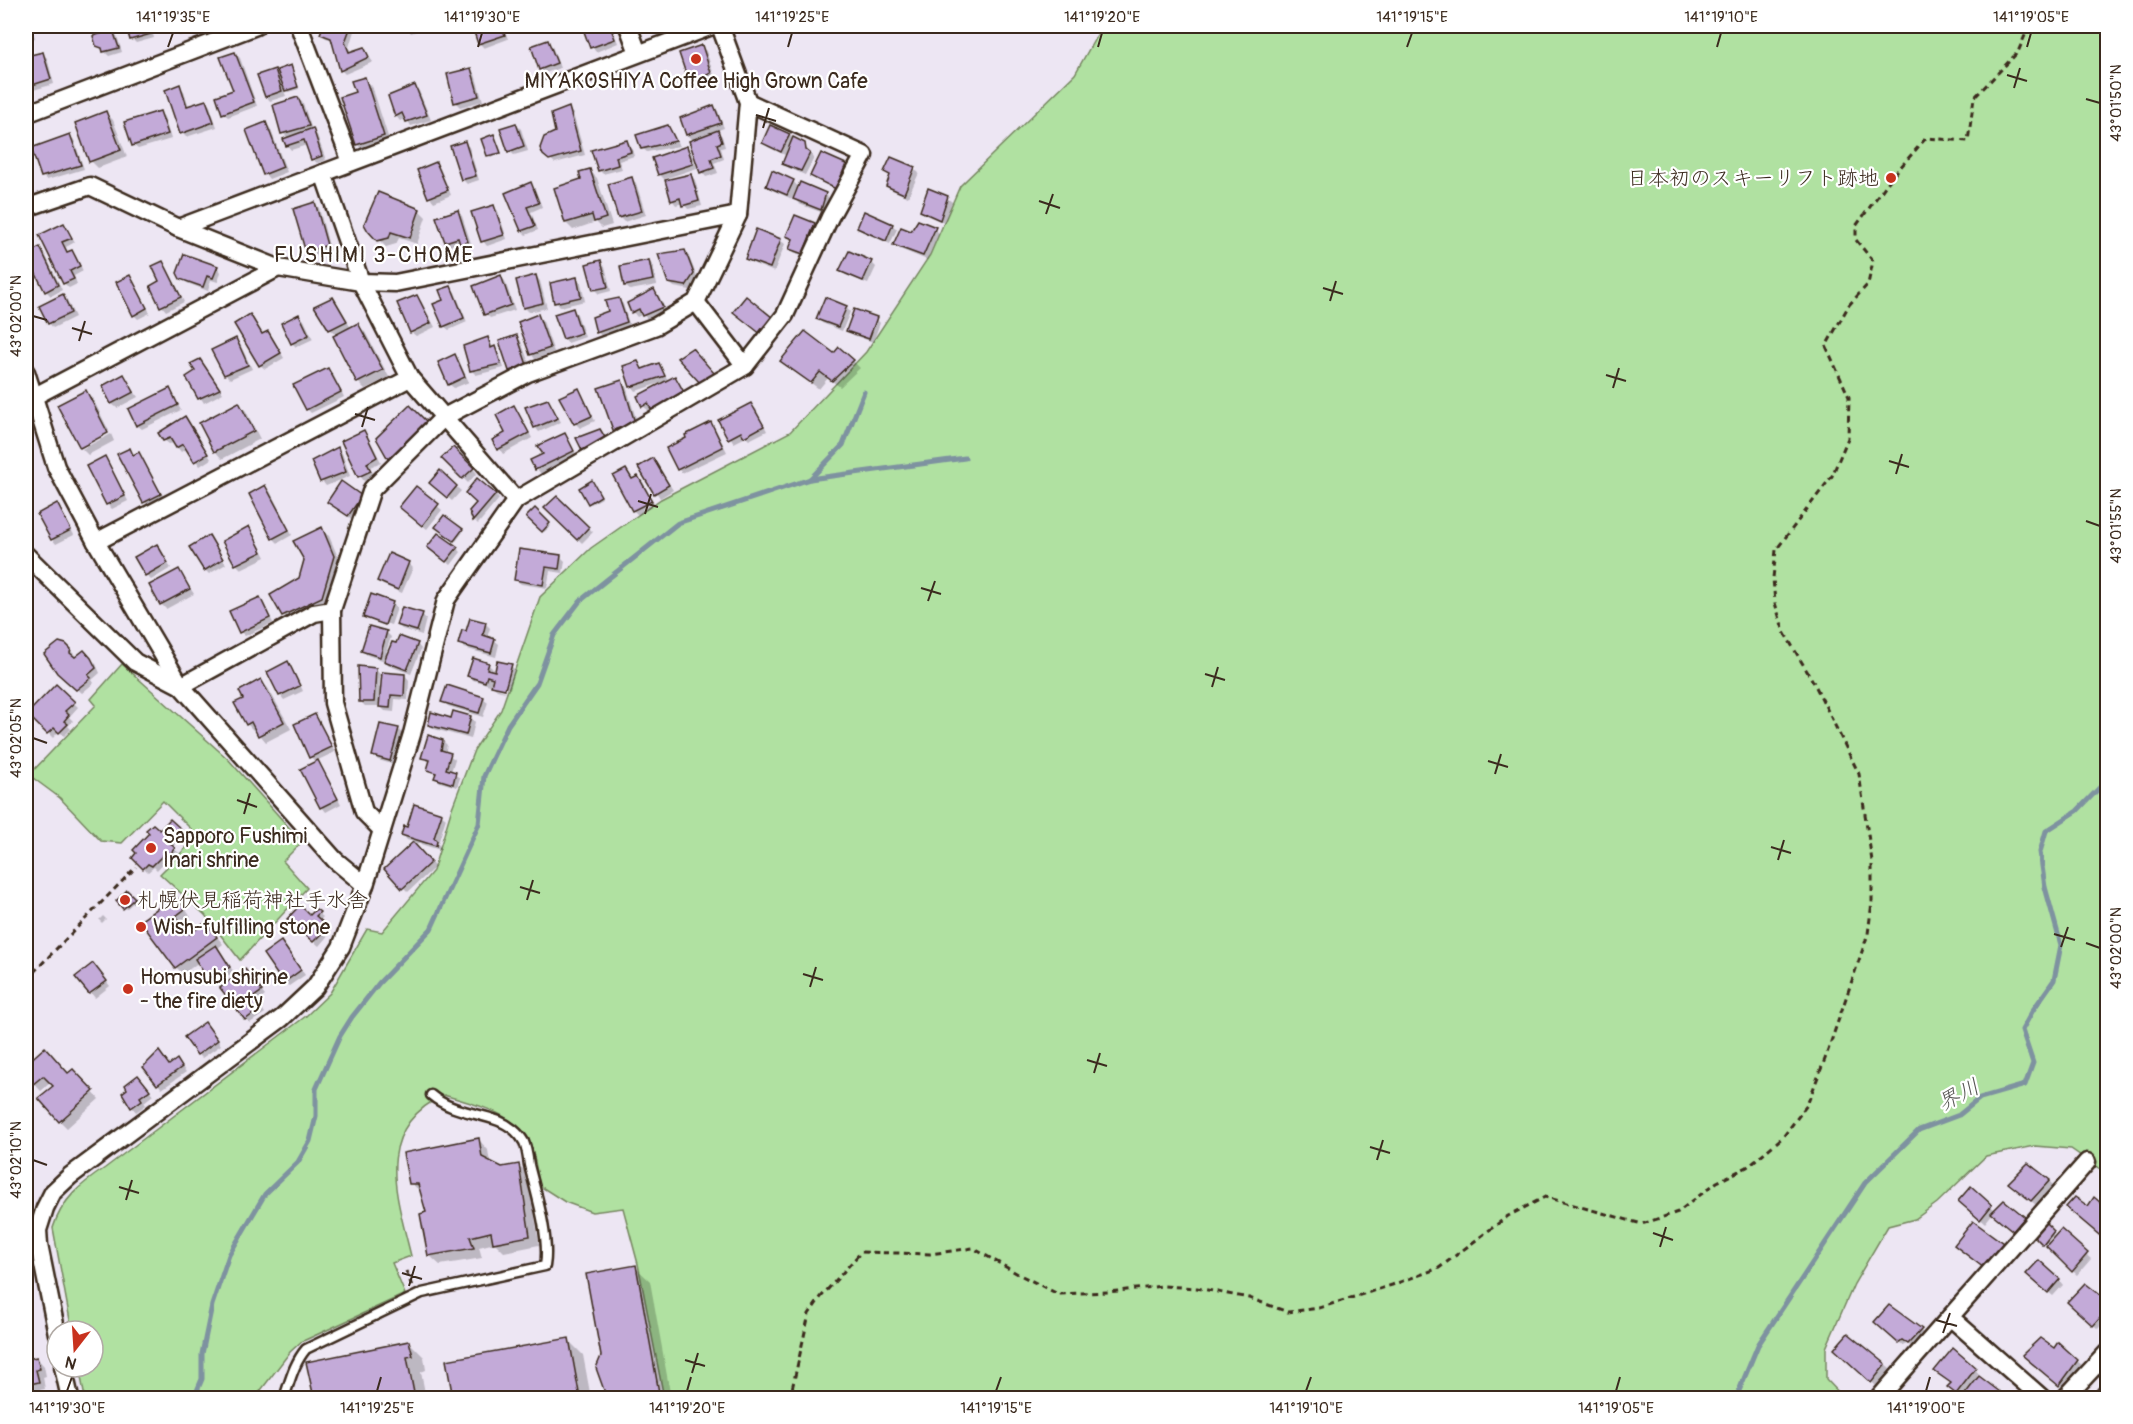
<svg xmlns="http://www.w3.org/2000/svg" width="2133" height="1424" font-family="Pangolin,'Klee One',sans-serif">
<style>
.green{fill:#b0e1a1;stroke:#768660;stroke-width:1.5}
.shadow{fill:#0003}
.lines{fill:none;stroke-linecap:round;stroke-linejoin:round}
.stream{stroke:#7e92a0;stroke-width:5}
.building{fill:#c3aad8;stroke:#3b2a1e;stroke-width:1.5}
.service-casing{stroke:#3b2a1e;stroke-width:13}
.minor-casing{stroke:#3b2a1e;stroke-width:21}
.path{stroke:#3b2a1e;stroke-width:3;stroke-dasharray:6 4.5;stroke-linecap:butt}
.service{stroke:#fff;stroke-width:8}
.minor{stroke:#fff;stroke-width:16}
.ticks{fill:none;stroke:#3b2a1e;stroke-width:2}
.poi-dot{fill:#c8321e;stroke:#fff;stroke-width:2}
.labels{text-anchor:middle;stroke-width:4.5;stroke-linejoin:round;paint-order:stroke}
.poi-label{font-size:21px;fill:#3b2a1e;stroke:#fff;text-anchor:start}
.neighbourhood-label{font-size:22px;letter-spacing:1.5px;fill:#3b2a1e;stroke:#fff}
.water-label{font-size:22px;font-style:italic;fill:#575554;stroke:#fff}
.neatline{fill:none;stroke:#3b2a1e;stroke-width:2}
.ticks-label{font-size:15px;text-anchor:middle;fill:#3b2a1e}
</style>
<rect width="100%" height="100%" fill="#ede6f3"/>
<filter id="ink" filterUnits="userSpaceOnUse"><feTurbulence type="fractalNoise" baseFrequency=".0167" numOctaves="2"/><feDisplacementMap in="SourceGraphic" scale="12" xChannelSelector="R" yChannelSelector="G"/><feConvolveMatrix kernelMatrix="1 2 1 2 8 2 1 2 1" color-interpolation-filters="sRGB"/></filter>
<g filter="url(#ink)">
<!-- green -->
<g class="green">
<path d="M1102 26H2107V1167L2100 1169 2071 1149 2035 1146 1986 1156 1937 1203 1915 1219 1888 1226 1854 1284 1826 1348V1379L1844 1398H664L638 1264 623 1208 592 1212 565 1202 540 1186C536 1172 535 1153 529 1141 513 1112 473 1104 444 1095 372 1129 396 1194 411 1256L392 1263 405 1294 301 1342 290 1352 255 1398H85L79 1367H93V1331H72L53 1228C62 1199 81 1184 105 1168L306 1016 330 993 367 929 382 932 433 871 452 808 474 750 501 710 540 597 591 548 661 499 790 432 866 352 930 255 960 186 1075 74Z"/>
<polygon points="122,664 228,759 302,842 283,861 307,888 240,960 205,915 160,874 198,836 163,801 122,843 101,841 60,798 29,775 96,705 91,699"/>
</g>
<!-- shadow -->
<g class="shadow">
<polygon points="26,26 32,27 35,38 26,42"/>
<polygon points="55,26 69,26 54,30 51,27"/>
<polygon points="127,26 151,26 152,32 132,37 132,39"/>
<polygon points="165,26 198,26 200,30 179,36 174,30 171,32"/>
<polygon points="324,26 353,26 355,28 349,47 351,53 363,49 373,62 345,74 341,70 333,40 326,38 321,34"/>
<polygon points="406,26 431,26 411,33"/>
<polygon points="473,26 503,26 508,39 484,48 479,43"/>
<polygon points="534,26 555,26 539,31"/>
<polygon points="584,26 611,26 618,43 596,52 592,47"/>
<polygon points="113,32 117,36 122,52 109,56 97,45"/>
<polygon points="153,34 154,38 136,43 133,40"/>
<polygon points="547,42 552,46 560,68 545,73 541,69"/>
<polygon points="701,47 706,51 715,78 694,87 690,82"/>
<polygon points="42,53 47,58 54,84 30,91 26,87 26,58"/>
<polygon points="235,53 240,58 257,106 228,117 223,113 234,91"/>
<polygon points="291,67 299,89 288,92 283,88 286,96 270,101 266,96 274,70 282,78"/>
<polygon points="470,69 475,74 483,101 460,107 456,103 448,75"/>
<polygon points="364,79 372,86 390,143 364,152 357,144 357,93"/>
<polygon points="179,86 184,91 189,107 205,101 210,106 217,127 186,137 182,133"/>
<polygon points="414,87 419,91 431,120 411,126 406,118 400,121 396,116"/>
<polygon points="298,99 303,103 312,130 317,135 326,160 317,163 312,159 307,145 291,150 287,145 288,138 283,133"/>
<polygon points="714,107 718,111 724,128 716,131 722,136 725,147 721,148 724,159 714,163 718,173 706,177 702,172 693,141 687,135 681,119"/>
<polygon points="569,109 573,114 585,155 555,163 550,159 557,132"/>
<polygon points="106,113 113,120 127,157 98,168 91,161"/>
<polygon points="160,113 164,117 171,139 138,149 133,145"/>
<polygon points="266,124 270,128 287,172 269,179 265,174 248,131"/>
<polygon points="516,125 521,129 528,151 514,155 509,151"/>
<polygon points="667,126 672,131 679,146 647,152 642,148"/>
<polygon points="789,135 804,145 814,158 805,175 789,168 784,164 787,156 768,147 764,143"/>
<polygon points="70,136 74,140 84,169 47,180 42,176"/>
<polygon points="495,138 502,154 491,157 489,155"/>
<polygon points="627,141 631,146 634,156 619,161 622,169 603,174 599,170"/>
<polygon points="464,143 469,147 479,180 467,184 463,180 452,147"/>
<polygon points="687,148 691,152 697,168 664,179 659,174"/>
<polygon points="26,155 29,158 29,185 26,185"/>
<polygon points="436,164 440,168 451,195 434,202 430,197"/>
<polygon points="845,165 850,170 841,192 816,180 812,176"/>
<polygon points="914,169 919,173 908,197 892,190 887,186 891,177 886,172"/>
<polygon points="590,171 597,178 612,225 602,228 596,222 573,230 566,223 583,180"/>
<polygon points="691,175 695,180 702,206 688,209 683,203 676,205 672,200"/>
<polygon points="631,178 636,183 646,215 624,222 619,217"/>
<polygon points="793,181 799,188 826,195 830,199 826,214 799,204 795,199 798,191 796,190 792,199 772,190 767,186"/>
<polygon points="530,184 535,189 542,207 531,212 538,230 526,235 522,231"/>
<polygon points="947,198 952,202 944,223 926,215 921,211"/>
<polygon points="315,203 319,208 330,250 312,256 308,252"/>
<polygon points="493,206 498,211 507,239 487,246 483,241"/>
<polygon points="419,210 426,217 417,244 399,238 396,244 386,247 379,240"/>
<polygon points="457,211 462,216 472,246 466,248 461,242 450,246 446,241"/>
<polygon points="64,224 75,242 66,247 68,253 72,251 76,256 83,271 74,276 77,284 69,288 64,283 41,236"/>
<polygon points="814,224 819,229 807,258 795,253 791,248 794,241 788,236"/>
<polygon points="892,225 897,229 890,244 863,232 858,228"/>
<polygon points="935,229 939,233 927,260 900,249 895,245 912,233"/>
<polygon points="780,240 785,244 774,272 752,263 747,259"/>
<polygon points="40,249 45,254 62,290 51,296 46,291"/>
<polygon points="685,252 689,257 698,279 690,290 674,287 669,282"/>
<polygon points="649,261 653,266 657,285 630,290 625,286"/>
<polygon points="600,262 605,266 611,291 599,294 595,290"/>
<polygon points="871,262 876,267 868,284 846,275 841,270"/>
<polygon points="163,263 167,267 184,302 166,311 162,306"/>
<polygon points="217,267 221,272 218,282 211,280 208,291 187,283 182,278"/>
<polygon points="536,276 540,281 547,308 529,312 524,307"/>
<polygon points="130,277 134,281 150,313 138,319 134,315"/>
<polygon points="500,277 505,281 515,310 490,318 486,314"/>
<polygon points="577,279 581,283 585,301 560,307 556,302"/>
<polygon points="450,287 455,292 467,322 449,330 444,326 445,301"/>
<polygon points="654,291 659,296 666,311 648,320 643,314 637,317 633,312"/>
<polygon points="62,296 67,300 75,317 53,328 49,323"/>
<polygon points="417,297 421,301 435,327 416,336 411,332"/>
<polygon points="333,298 351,328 358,325 365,332 389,377 365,389 358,382 337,335 330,329"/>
<polygon points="618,300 623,304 630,327 602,337 598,332"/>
<polygon points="846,307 850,312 842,331 822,323 818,318"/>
<polygon points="573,310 577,314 585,337 568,343 564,338"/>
<polygon points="250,316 263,335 268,333 272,337 284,358 265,369 260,365"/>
<polygon points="299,316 304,320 313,339 296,347 292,343"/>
<polygon points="538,316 543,321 554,352 535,359 531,354"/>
<polygon points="876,319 880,323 873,342 853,335 848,330"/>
<polygon points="516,337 521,341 531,369 515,374 510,370"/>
<polygon points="235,339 240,344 252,369 230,379 225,374"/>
<polygon points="488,339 494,348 499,352 504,368 476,375 471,370"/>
<polygon points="455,356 459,361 469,382 454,388 449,384"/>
<polygon points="200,361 223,393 204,403 188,378 197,372"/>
<polygon points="782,361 853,361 860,368 840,387 828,378 819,389"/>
<polygon points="637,363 643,370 658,365 669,381 675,378 680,383 689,400 648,410 643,406 666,381 636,391 632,386"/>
<polygon points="328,369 333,374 344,397 311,413 307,409"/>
<polygon points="124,376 138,397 117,408 112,404 104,387"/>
<polygon points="621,381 626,386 639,428 619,433 614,429"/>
<polygon points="169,390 181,410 142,429 137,425"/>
<polygon points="579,390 583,395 595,421 580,428 575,423"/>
<polygon points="86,392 93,399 109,431 81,446 81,448 59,406"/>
<polygon points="548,400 561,422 539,432 535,427"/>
<polygon points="239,404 246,411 260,439 222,459 215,451 201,424"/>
<polygon points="751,405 756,409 767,431 749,440 746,437 734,443 720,421"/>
<polygon points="410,407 431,427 393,463 378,438"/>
<polygon points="514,407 518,412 532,438 503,454 494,441 507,434"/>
<polygon points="189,423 211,459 200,466 187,448 181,452 174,443 169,444 164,440"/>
<polygon points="710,424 715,428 727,452 682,473 678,469"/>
<polygon points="364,431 368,436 381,462 370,467 374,476 364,481 360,476 343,441"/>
<polygon points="111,434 114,441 88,455 82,449"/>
<polygon points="564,435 577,456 541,474 537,469 545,455"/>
<polygon points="337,449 342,453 350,476 326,486 322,481"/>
<polygon points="453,449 477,473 468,483 443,458"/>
<polygon points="129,450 135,456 138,454 143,459 164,498 149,506 145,502"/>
<polygon points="105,458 109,463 128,501 112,509 107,504 88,467"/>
<polygon points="653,459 673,490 660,498 640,467"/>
<polygon points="626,471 633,480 638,477 643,482 655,505 638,515 633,510 615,477"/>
<polygon points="440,473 461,491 452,501 431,483"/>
<polygon points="594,484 602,498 591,504 590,503"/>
<polygon points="265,487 270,491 292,535 278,543 273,538"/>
<polygon points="416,488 442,510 427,529 405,511"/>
<polygon points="495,495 499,499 478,524 474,520 471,512"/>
<polygon points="361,497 353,520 329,502"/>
<polygon points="557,498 593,532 582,543 546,508"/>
<polygon points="56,505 61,510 74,535 56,544 52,539"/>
<polygon points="535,511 551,526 544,532 529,517"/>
<polygon points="249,528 253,533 266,557 241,569 236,564"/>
<polygon points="322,529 329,536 341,564 329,604 291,622 284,615"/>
<polygon points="439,529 462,530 463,532 456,541"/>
<polygon points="209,537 226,564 209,574 205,570"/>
<polygon points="156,546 171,568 151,580 146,575"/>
<polygon points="457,548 461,552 451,565 434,551"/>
<polygon points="560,556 565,561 563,573 550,571 547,588 521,584 516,580"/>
<polygon points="408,563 413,568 402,593 383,585 379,581"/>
<polygon points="179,571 194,594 166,609 161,604"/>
<polygon points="259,599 264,603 273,623 245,636 241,632"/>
<polygon points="392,603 397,608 391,625 368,617 368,620 365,617"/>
<polygon points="422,614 426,619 422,635 402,629 397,625"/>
<polygon points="485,623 490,628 487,638 494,640 499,644 496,657 464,648 460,644 467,633"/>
<polygon points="387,633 391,637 386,652 417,644 421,649 411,674 390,666 385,661 367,655 363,651"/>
<polygon points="65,645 75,655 74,660 84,652 96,664 100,673 92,680 94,683 82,693 64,677"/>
<polygon points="287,663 292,668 303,691 284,700 280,695"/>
<polygon points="488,664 493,669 492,672 496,673 511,666 515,670 510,689 496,685 496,688 509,693 497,690 490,683 490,685 473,680 469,676"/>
<polygon points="375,669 380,674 379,688 405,675 409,680 408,700 395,699 394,712 385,711 378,704 378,706 365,706 360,701"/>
<polygon points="261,681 268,688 291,729 266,742 256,730 254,731 247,724"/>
<polygon points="56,686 78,707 69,717 73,721 68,726 71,729 64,736 59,731 53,738 29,714"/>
<polygon points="483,698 488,702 483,717 448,706 443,701"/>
<polygon points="315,716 319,721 335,752 316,761 322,767 341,804 326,812 322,807 302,770 316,763 311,757"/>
<polygon points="471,717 475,722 471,739 434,729 429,724"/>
<polygon points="398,729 402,734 395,765 378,760 374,756"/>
<polygon points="443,741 447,745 445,753 455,759 451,772 460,778 457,787 440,782 436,778 437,775 429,770 431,763 423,757"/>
<polygon points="441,814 446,818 438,844 441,847 440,850 407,840 403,835"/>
<polygon points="170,821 184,835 172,847 179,853 173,859 170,856 157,870 154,867 148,872 134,858"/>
<polygon points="413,844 435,867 408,892 386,869"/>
<polygon points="127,892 135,901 126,909 118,901"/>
<polygon points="178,899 191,917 182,923 191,936 206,924 223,944 217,949 234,972 215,984 199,962 183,974 176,967 164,905"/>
<polygon points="316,911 323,917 319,921 331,932 319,946 289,919 310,917"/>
<polygon points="103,916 106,919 102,923 99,920"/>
<polygon points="285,947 305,975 289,986 284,982"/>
<polygon points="97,970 110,986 95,998 78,977"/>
<polygon points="249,976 265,996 257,1002 265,1013 250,1023 246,1019"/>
<polygon points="209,1028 221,1045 202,1058 198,1054"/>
<polygon points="44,1049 69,1075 80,1078 99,1099 67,1128 60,1121 55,1086 51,1082 41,1091 26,1075 26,1066"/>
<polygon points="177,1061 186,1072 162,1089 158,1084 170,1067"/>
<polygon points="143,1081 153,1095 144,1102 146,1105 136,1112 132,1107"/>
<polygon points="479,1140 488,1150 490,1163 502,1168 519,1165 529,1175 539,1245 504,1252 495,1243 479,1247 482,1258 440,1265 430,1256 428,1213 422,1193 411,1183"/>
<polygon points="2049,1181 2053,1185 2036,1205 2014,1187"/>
<polygon points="1971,1188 1995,1210 2024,1219 2028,1223 2018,1234 1993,1213 1985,1223 1964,1205"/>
<polygon points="2045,1224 2055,1233 2046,1244 2048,1246 2061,1231 2091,1259 2077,1275 2035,1235"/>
<polygon points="635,1267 650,1281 671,1398 611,1398 606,1392"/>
<polygon points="2032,1278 2059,1280 2063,1285 2053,1296"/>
<polygon points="2069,1302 2108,1303 2108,1323 2105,1321 2098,1329"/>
<polygon points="1880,1327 1921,1331 1925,1335 1913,1348 1907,1343 1904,1346"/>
<polygon points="568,1340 583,1355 591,1398 455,1398 448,1361"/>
<polygon points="409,1342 424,1357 426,1370 421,1372 426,1398 315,1398 308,1364"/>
<polygon points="26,1349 31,1355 32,1359 37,1358 44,1366 46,1376 43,1377 45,1389 26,1393"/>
<polygon points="1836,1349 1885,1365 1890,1369 1876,1386"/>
<polygon points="2055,1350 2077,1361 2082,1365 2064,1389 2029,1359"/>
<polygon points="1975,1369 1979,1374 1977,1376 2005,1398 1962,1398 1950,1387"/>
</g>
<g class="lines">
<!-- stream -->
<g class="stream">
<polyline points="810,479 965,458"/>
<polyline points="194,1398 202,1379 202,1354 212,1305 229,1255 265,1194 298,1162 310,1141 316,1116 316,1089 340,1036 352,1017 379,983 431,929 479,824 484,776 508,725 537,683 554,635 580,601 678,523 810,479 843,445 864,392"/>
<polyline points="1736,1398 1758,1345 1865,1183 1919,1130 1959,1115 1980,1098 2025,1085 2033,1063 2022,1030 2033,1010 2054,980 2061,945 2045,887 2040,852 2046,831 2077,811 2108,779"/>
</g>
</g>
<!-- building -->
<g class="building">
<polygon points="126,26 148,26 151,34 130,40"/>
<polygon points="323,26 351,26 345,42 349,52 364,47 369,57 340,71 331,38 320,34"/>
<polygon points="472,26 501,26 505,35 478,44"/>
<polygon points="582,26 610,26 615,39 590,48"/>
<polygon points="113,30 119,48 103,52 102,48 96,46 93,36"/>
<polygon points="548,40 557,63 539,70 531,46"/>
<polygon points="702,45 711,73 689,83 679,53"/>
<polygon points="43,52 51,79 26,87 26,56"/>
<polygon points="235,52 254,102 222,114 216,96 233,90 220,57"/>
<polygon points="291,65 298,87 285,91 277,70"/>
<polygon points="471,68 479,96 454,103 447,74"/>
<polygon points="275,69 282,91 265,97 257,75"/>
<polygon points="365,77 384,136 356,145 340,97 355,92 351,81"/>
<polygon points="180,84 187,106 206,100 214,122 180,134 165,90"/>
<polygon points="415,85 427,115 406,122 402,113 395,117 388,96"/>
<polygon points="298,97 309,126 281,134 273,105"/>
<polygon points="714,105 721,123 686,135 680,118"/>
<polygon points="569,107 581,151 549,160 543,155 540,148 544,137 555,132 551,114"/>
<polygon points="106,111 121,150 89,162 75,123"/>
<polygon points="160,111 168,134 132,146 124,122"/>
<polygon points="266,122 283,167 263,175 246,130"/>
<polygon points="516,123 524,146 508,152 500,128"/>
<polygon points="668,125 676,141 641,149 636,135"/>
<polygon points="770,125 790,134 781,152 762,143"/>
<polygon points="313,128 322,156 311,160 304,140 286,146 283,139"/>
<polygon points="718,130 722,142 717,144 721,155 711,159 714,168 700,173 689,141"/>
<polygon points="70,134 81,165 41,177 31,148"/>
<polygon points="494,134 501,153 487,156 481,139"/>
<polygon points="793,137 805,143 806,150 810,153 801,171 782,164"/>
<polygon points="627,140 631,152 616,157 618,165 598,171 591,150"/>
<polygon points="465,141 476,176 461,180 450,146"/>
<polygon points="687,146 693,164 658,175 652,158"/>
<polygon points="821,153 846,164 836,189 810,176"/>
<polygon points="891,157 915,167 904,194 886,186 890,175 884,172"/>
<polygon points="436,162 448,190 428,198 417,170"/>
<polygon points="590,169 606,218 594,222 592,215 565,223 554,188 581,179 579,172"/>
<polygon points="772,170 794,180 787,195 766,186"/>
<polygon points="691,174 699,201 682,206 680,198 671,201 665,180"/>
<polygon points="632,177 642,211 618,218 608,184"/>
<polygon points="531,182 539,203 527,207 535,226 521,231 505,193"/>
<polygon points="800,182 826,193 821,210 793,199"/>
<polygon points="928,188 948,196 940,220 920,211"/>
<polygon points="378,192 420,209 410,238 391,232 389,238 377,241 368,231 364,224"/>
<polygon points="315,202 327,245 306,253 293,209"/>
<polygon points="494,205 504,235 481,242 471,212"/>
<polygon points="458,210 468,242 460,244 458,238 445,242 436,217"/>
<polygon points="864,211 893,224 886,241 857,228"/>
<polygon points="795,215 815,223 803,254 789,249 793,239 786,236"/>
<polygon points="918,220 936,227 923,256 893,245 901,227 911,231"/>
<polygon points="64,223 72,238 62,242 67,252 72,250 80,266 70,271 74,279 63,284 39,235"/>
<polygon points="756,229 781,239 770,268 745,259"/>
<polygon points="40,247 58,285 45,292 26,254"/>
<polygon points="685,250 694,274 686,286 668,283 658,254"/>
<polygon points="849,251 872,261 863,281 839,271"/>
<polygon points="184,254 218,266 213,278 207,276 203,287 180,279 177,273"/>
<polygon points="601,260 608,287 593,290 586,264"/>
<polygon points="649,260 653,280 624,286 620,266"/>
<polygon points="163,261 181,297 160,307 150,286 159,281 152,266"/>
<polygon points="130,275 147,308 133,316 116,282"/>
<polygon points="501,275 511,305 484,315 473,286"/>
<polygon points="536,275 543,303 523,308 516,280"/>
<polygon points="577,277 581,297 554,303 550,283"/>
<polygon points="451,286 464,318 443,327 433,304 443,300 439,290"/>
<polygon points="654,289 663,307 642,316 639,309 631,313 627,303"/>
<polygon points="63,294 71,313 48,324 39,306"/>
<polygon points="417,295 431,323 410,333 397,303"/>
<polygon points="746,296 773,318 762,335 733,312"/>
<polygon points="333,297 347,321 329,330 314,306"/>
<polygon points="825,297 847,306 838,327 816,319"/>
<polygon points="619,298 627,322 596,333 592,317 608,311 605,301"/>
<polygon points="573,308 581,333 563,339 554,314"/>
<polygon points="854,309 877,317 869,339 846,331"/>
<polygon points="250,314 262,334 268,331 281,353 259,366 234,324"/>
<polygon points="299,314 309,335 291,344 281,323"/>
<polygon points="538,314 550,348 530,355 518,322"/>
<polygon points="358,323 383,370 357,383 333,336"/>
<polygon points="805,331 834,353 839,347 854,360 832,381 820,372 811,383 780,361"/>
<polygon points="517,335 527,365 509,371 499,341"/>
<polygon points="488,337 491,348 495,346 501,364 470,371 463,346"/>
<polygon points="236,338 248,365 224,375 211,350"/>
<polygon points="692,348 715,374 701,384 677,358"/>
<polygon points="455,354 465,377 448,385 438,362"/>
<polygon points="200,359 220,389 198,399 186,377 195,371 190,364"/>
<polygon points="638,361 642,369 659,363 665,376 630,387 623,366"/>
<polygon points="328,368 341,392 306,410 293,385"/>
<polygon points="124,374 134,392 111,404 102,386"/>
<polygon points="675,376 686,396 653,413 648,403 642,407 637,396"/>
<polygon points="622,380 635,423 613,430 598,388"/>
<polygon points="170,388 178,405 136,426 128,409"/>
<polygon points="579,388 592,416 574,424 559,397"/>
<polygon points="86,390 108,433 80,448 57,405"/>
<polygon points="548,399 558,418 534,428 525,407"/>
<polygon points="239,402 254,431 214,452 199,423"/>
<polygon points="751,403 764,426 744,437 741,432 728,439 718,420"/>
<polygon points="410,405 427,422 388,459 376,438"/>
<polygon points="514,405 529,433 497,450 492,440 505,433 496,415"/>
<polygon points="185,416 208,454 194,462 183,444 176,448 170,438 163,441 158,433"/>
<polygon points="711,422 723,447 677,470 666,448 686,438 685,435"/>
<polygon points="600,429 609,444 585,456 576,438"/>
<polygon points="364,430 377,457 367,463 371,471 358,477 341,441"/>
<polygon points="565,433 574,451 535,470 530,460 543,454 537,446"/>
<polygon points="338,447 346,472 320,482 311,461"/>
<polygon points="453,447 474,468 462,479 441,458"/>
<polygon points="130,448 133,455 139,452 161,494 143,503 117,454"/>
<polygon points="105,456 125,496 106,505 86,466"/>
<polygon points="653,458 669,485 654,494 638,467"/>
<polygon points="626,469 632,479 638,476 652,501 632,511 613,476"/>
<polygon points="440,470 457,486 447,498 429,483"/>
<polygon points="477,478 496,494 473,521 469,511 476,503 465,493"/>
<polygon points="592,480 601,496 588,504 579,488"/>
<polygon points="341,481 362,496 348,516 327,502"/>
<polygon points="265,485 289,530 272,539 249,494"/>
<polygon points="416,486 439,504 422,526 399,507"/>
<polygon points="557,496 589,527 577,540 544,508"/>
<polygon points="57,503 71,530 51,540 37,514"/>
<polygon points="535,508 550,523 542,532 526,517"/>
<polygon points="444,515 463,529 454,541 435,527"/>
<polygon points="249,526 262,552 235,565 222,541"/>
<polygon points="322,527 334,556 322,597 282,616 270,595 299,578 304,560 293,541"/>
<polygon points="438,533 458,547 446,562 427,547"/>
<polygon points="209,535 223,559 204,571 189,547"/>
<polygon points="157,544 168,563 145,576 134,557"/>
<polygon points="519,549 561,555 559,569 546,567 543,585 514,580"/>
<polygon points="389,553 409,562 398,590 377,581"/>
<polygon points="179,569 190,589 160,605 149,585"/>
<polygon points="371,594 393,602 385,625 363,617"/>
<polygon points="260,597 270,618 239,633 229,611"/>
<polygon points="402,607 423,613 417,631 396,625"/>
<polygon points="470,618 486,622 483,635 495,639 491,653 458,644 462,630 466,631"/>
<polygon points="369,626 387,631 380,657 361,651"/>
<polygon points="399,636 418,643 407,670 384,661 392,642 396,643"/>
<polygon points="59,642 66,644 71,649 70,653 75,657 84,650 91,658 96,668 88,675 91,678 76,690 57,673 44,654"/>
<polygon points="473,658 489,663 487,669 495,671 497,661 512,664 505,689 491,686 493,678 487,676 485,682 467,676"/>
<polygon points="288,661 300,686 279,696 267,672"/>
<polygon points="358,666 376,668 374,702 359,702"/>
<polygon points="382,672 405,674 404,696 391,695 390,708 379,707"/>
<polygon points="261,679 284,722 258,736 251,722 246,725 234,703 243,699 239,691"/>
<polygon points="56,684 75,702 65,711 69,715 64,721 68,724 59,733 54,728 47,734 27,714"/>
<polygon points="447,685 484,697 479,713 441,702"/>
<polygon points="453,711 471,716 466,735 428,725 431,712 451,718"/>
<polygon points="315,714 332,747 309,758 294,724"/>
<polygon points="380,724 399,728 390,761 372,756"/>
<polygon points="428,735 443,740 441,750 451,753 446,769 456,772 453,784 434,778 436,773 427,770 430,760 421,758"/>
<polygon points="318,760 338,799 320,808 300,769"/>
<polygon points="414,804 442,813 434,838 437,841 436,846 401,835 404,826 407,827"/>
<polygon points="170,819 181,829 169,842 175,848 168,856 165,853 152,866 148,864 143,869 132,858 136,853 133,850 149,833 146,830 153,824 160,830"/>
<polygon points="413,842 431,862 402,889 384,869"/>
<polygon points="127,890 135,898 123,909 116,901"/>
<polygon points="171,890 185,909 176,916 190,934 206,922 217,937 175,968 140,921 162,905 158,900"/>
<polygon points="300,905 310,915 316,909 320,912 316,916 328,927 313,942 287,919"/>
<polygon points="281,941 301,970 283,983 263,954"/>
<polygon points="216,945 230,967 209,981 195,959"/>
<polygon points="93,963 107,981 89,994 75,977"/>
<polygon points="245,969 262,991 254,997 262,1007 245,1020 220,988"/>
<polygon points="205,1022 218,1040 197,1055 184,1037"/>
<polygon points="45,1047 68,1073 73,1069 94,1091 59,1122 38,1098 53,1086 43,1076 32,1085 26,1078 26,1064"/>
<polygon points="159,1051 169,1065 177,1059 182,1067 157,1085 143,1067"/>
<polygon points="138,1075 150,1090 140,1097 142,1100 131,1108 122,1093 127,1089 125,1085"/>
<polygon points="479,1138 482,1157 502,1167 519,1164 530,1236 493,1243 491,1232 470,1237 474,1248 428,1256 420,1214 426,1212 418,1184 409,1184 403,1153"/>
<polygon points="2028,1163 2050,1180 2031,1201 2008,1183"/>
<polygon points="1971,1186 1992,1205 1980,1220 1958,1201"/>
<polygon points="2075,1197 2088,1206 2094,1197 2108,1209 2108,1236 2104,1239 2066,1207"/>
<polygon points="2004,1200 2025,1217 2013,1231 1991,1213"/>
<polygon points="1973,1221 2003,1243 1984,1268 1954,1245"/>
<polygon points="2045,1222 2054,1231 2043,1245 2033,1235"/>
<polygon points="2061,1229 2088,1253 2072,1272 2046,1246"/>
<polygon points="2039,1260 2060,1279 2048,1293 2026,1274"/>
<polygon points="636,1265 660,1398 609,1398 605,1393 596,1368 601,1356 586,1274"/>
<polygon points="2085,1283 2108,1301 2107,1325 2100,1318 2093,1326 2067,1302"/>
<polygon points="1889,1305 1922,1329 1908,1344 1902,1340 1898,1343 1874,1322"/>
<polygon points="1848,1333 1886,1364 1871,1383 1834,1349"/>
<polygon points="569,1338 580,1398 453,1398 446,1360"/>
<polygon points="2040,1338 2054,1348 2058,1342 2078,1360 2059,1386 2022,1355"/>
<polygon points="409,1341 413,1356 407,1357 415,1398 314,1398 306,1362"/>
<polygon points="1953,1348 1976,1368 1956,1394 1947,1387 1951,1383 1934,1371"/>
<polygon points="26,1353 27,1359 37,1357 40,1369 36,1370 39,1382 26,1385"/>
<polygon points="1979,1376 2004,1395 2001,1398 1962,1398"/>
<polygon points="2104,1381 2108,1383 2108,1398 2098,1398 2093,1394"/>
</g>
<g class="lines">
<!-- service casing -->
<g class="service-casing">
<g id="service">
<polyline points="1067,26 1080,26"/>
<path d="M284 1398C290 1381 294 1363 306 1349L422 1293 545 1266C550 1238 536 1193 529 1165 528 1158 527 1149 524 1142 519 1133 509 1125 499 1121 476 1112 451 1112 431 1095"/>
</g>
</g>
<!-- minor casing -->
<g class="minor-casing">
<g id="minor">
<polyline points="299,26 351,162"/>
<polyline points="628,26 638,53"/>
<polyline points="26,114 256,26"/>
<polyline points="323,173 361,282 410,378 516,500"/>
<polyline points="26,208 90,186 178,228 278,268 361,282 395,283 738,215"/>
<polyline points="178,228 712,26"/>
<polyline points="696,302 745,366"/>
<polyline points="26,372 56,467 96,542 181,686 335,860 365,885"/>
<polyline points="35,396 278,268"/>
<polyline points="96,542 410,378"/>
<polyline points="26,555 135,662 181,686 314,613 332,610"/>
<polyline points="382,830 364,812 333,703 332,610 372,489 444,417 528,373 656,326 696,302 738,215 748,102 720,26"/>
<polyline points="1950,1317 2087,1162"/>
<polyline points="57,1334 39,1245 38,1230 45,1208 53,1192 70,1176 282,1018 315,987 341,947 365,885 412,734 446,600 516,500 745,366 785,315 830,217 864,155 748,102"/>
<polyline points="63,1367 70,1398"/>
<polyline points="1879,1398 1950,1317 2042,1398"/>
<polyline points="2065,1398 2108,1352"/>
</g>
</g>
<!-- path -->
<g class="path">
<polyline points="26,980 136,867"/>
<polyline points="406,1271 412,1286"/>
<polyline points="790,1398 809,1314 821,1297 861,1252 930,1254 973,1248 1018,1274 1058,1294 1108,1292 1163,1286 1197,1288 1249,1298 1288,1312 1319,1308 1392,1285 1439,1268 1508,1216 1545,1197 1642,1224 1678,1212 1717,1182 1747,1167 1783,1137 1807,1105 1825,1059 1868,934 1872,902 1872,861 1859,774 1814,683 1784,632 1775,603 1773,578 1776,550 1832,476 1848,438 1849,397 1826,346 1849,305 1868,284 1873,261 1856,240 1856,226 1891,178 1926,138 1968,141 1974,98 2018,52 2029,26"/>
</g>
<!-- service -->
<use href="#service" class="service"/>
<!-- minor -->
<use href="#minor" class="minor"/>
</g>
</g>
<!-- ticks -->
<path class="ticks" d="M168 47 173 33M478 47 482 33M788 47 792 33M1098 47 1102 33M1407 47 1412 33M1717 47 1721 33M2027 47 2031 33M2007 75 2027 81M2014 88 2020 68M2086 99 2100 103M756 115 776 121M763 128 769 108M1039 201 1060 208M1046 214 1053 194M1323 288 1343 294M1330 301 1336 281M33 316 47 320M72 328 92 334M79 341 85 321M1606 375 1626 381M1613 388 1619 368M355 414 375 420M362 427 368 407M1889 461 1909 467M1896 474 1902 454M638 501 658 507M645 514 651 494M2086 521 2100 526M921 588 941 594M928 601 935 581M1205 674 1225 680M1212 687 1218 667M33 738 47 743M1488 761 1508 767M1495 774 1501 754M237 800 257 807M244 814 250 793M1771 847 1791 853M1778 860 1784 840M520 887 540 893M527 900 533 880M2054 934 2075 940M2086 943 2100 948M2061 947 2068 927M803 974 823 980M810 987 816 967M1087 1060 1107 1066M1094 1073 1100 1053M1370 1147 1390 1153M33 1160 47 1165M1377 1160 1383 1140M119 1187 139 1193M126 1200 132 1180M1653 1233 1673 1240M1660 1247 1666 1227M402 1273 422 1279M409 1286 415 1266M1936 1320 1957 1326M1943 1333 1950 1313M685 1360 705 1366M692 1373 698 1353M67 1391 72 1377M377 1391 381 1377M687 1391 691 1377M996 1391 1001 1377M1306 1391 1311 1377M1616 1391 1620 1377M1926 1391 1930 1377"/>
<!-- markers -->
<g class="poi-dot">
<circle cx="696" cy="59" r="6"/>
<circle cx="1891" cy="178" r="6"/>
<circle cx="151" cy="848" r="6"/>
<circle cx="125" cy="900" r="6"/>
<circle cx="141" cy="927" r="6"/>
<circle cx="128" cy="989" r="6"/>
</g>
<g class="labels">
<!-- poi labels -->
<g class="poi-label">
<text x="696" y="88" text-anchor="middle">MIYAKOSHIYA Coffee High Grown Cafe</text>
<text x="1879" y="185" text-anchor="end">日本初のスキーリフト跡地</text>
<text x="163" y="843">Sapporo Fushimi<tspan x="163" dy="24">Inari shrine</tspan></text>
<text x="137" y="907">札幌伏見稲荷神社手水舎</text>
<text x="153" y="934">Wish-fulfilling stone</text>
<text x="140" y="984">Homusubi shirine<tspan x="140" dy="24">- the fire diety</tspan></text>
</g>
<!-- neighbourhood labels -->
<g class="neighbourhood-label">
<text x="374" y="262">FUSHIMI 3-CHOME</text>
</g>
<!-- water labels -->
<g class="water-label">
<text transform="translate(1958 1094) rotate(-27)" y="8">界川</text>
</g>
</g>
<!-- margin -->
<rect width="2133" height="1424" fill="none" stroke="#fff" stroke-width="66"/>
<!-- north arrow -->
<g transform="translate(75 1349) rotate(197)"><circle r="28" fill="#ffffff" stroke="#b1aaa5" stroke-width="1.5"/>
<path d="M0-4.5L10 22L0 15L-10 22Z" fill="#c8321e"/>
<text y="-9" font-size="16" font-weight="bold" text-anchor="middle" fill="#3b2a1e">N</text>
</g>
<rect x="33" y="33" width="2067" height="1358" class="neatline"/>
<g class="ticks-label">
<text x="173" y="22">141°19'35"E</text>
<text x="482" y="22">141°19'30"E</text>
<text x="792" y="22">141°19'25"E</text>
<text x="1102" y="22">141°19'20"E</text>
<text x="1412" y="22">141°19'15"E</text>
<text x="1721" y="22">141°19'10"E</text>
<text x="2031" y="22">141°19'05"E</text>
<text transform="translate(2116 103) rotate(-90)" y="5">43°01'50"N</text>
<text transform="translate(16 316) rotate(-90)" y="5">43°02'00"N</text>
<text transform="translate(2116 526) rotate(-90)" y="5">43°01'55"N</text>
<text transform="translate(16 738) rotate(-90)" y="5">43°02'05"N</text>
<text transform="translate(2116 948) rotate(-90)" y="5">43°02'00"N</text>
<text transform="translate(16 1160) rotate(-90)" y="5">43°02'10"N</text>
<text x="67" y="1413">141°19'30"E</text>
<text x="377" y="1413">141°19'25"E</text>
<text x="687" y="1413">141°19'20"E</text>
<text x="996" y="1413">141°19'15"E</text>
<text x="1306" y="1413">141°19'10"E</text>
<text x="1616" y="1413">141°19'05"E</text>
<text x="1926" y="1413">141°19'00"E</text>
</g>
</svg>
